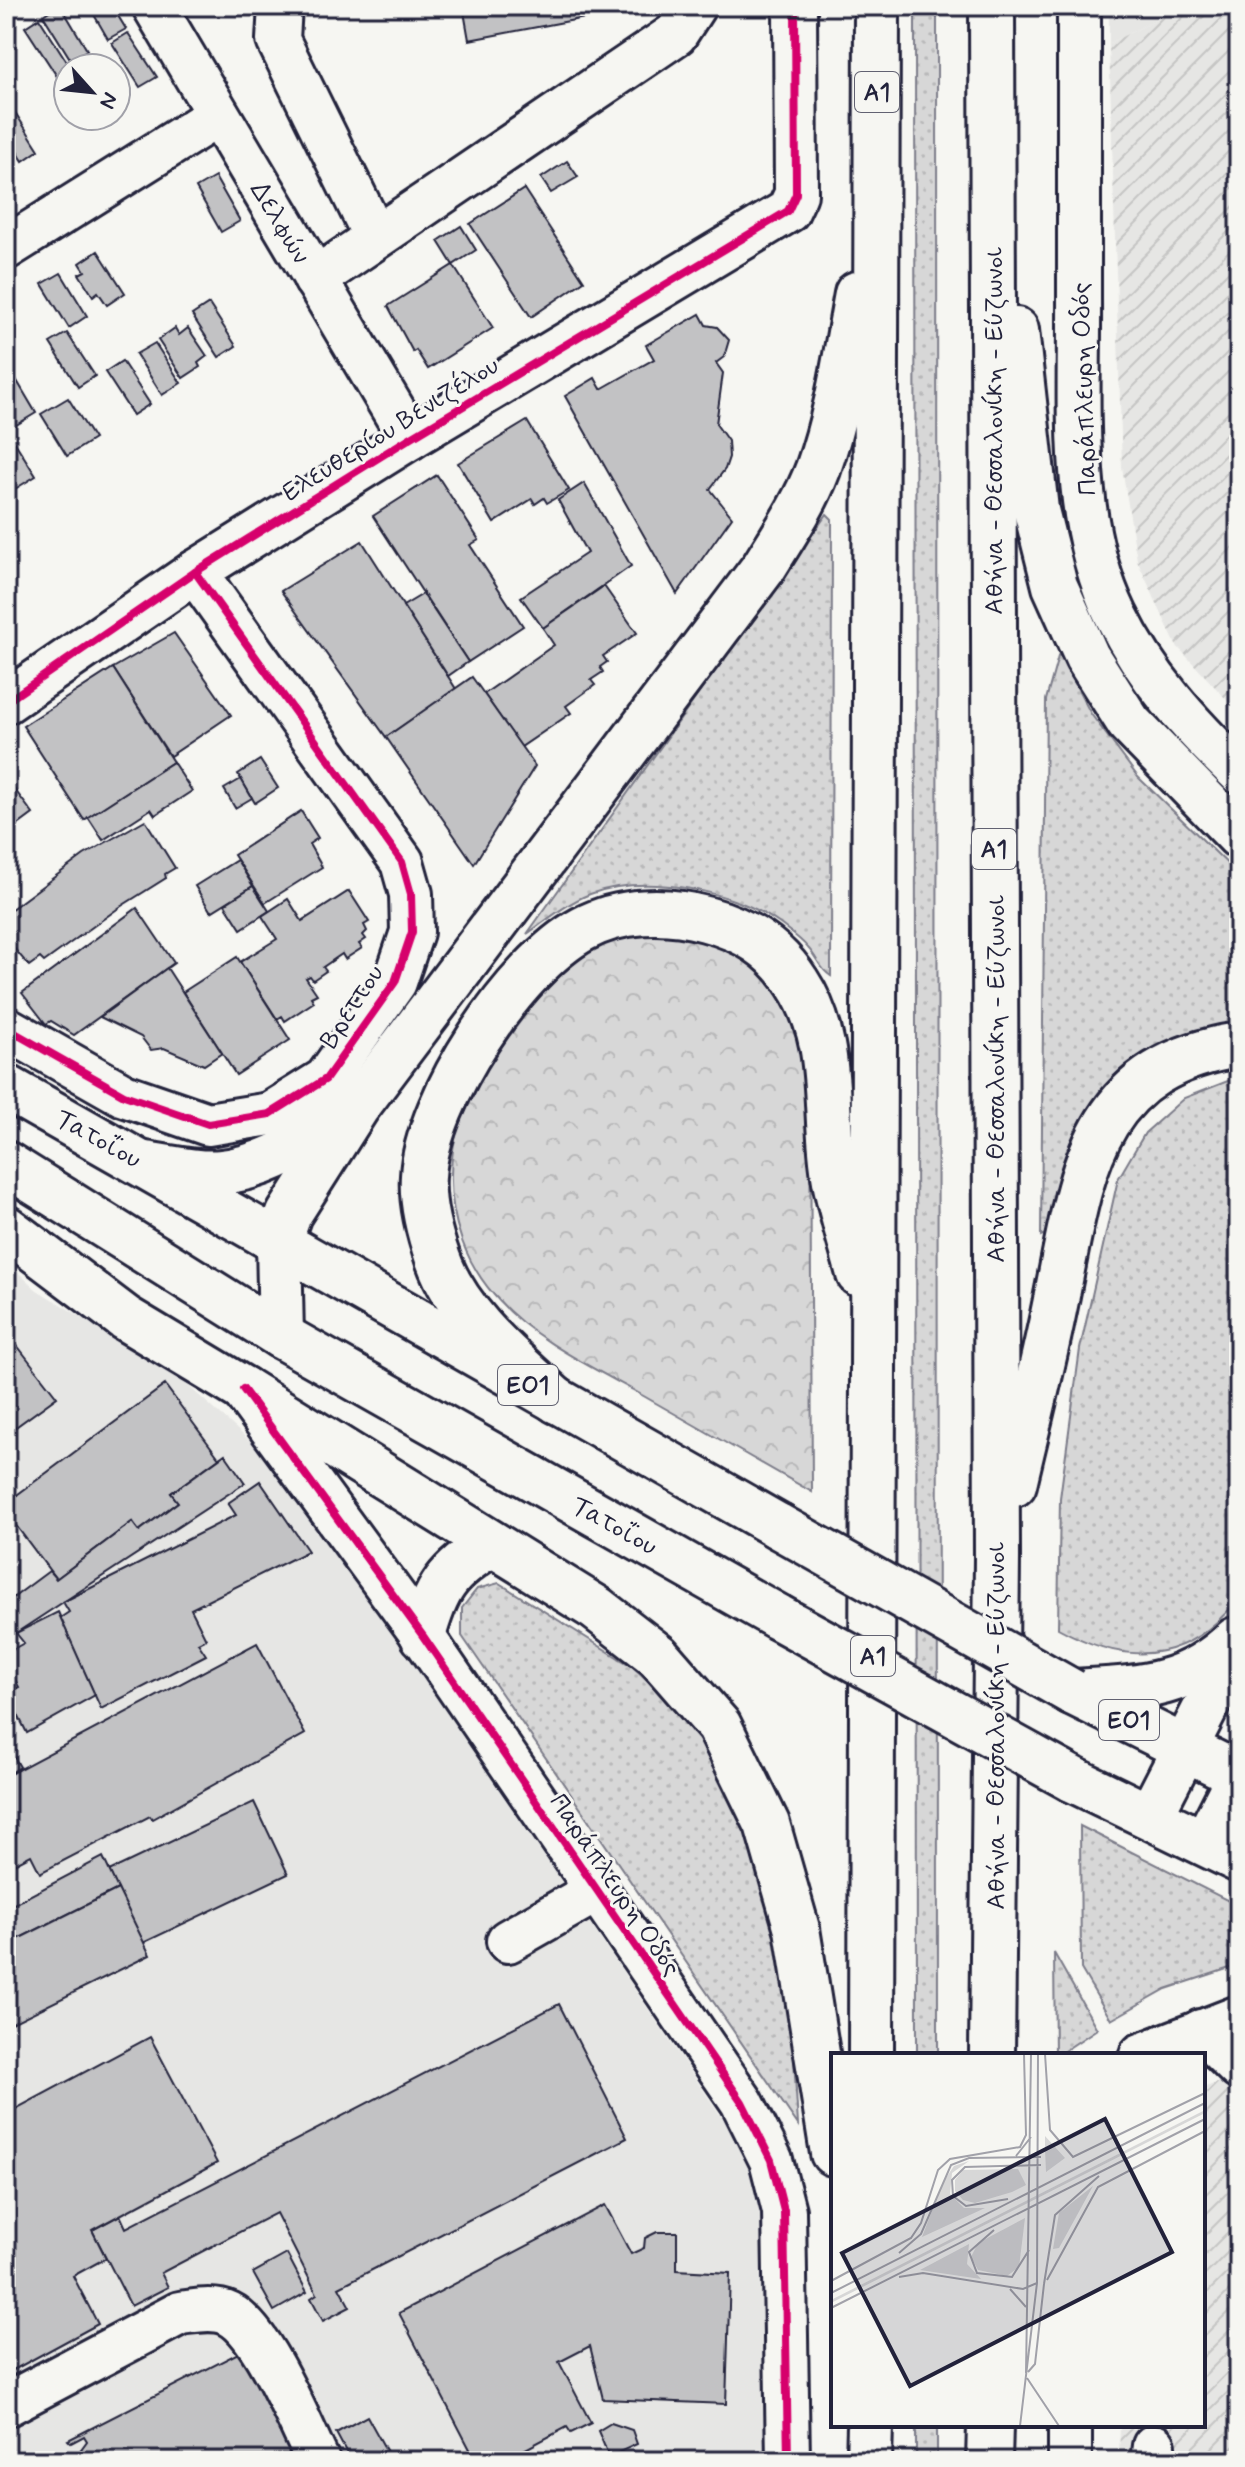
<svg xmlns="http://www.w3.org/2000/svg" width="1245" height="2467" font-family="Mynerve,sans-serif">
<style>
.built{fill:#e6e6e4}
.industrial{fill:url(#industrial-furrows)}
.grass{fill:url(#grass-dots);stroke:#7c7c89;stroke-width:2}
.forest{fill:url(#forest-crowns);stroke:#7c7c89;stroke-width:2}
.building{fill:#c2c2c4;stroke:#22223b;stroke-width:2}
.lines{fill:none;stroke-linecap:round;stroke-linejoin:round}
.minor-casing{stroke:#22223b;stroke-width:48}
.major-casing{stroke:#22223b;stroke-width:50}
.highway-casing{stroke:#22223b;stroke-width:50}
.minor{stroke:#f6f6f2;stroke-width:42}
.major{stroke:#f6f6f2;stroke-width:44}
.highway{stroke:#f6f6f2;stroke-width:44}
.major-bridge-casing{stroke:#22223b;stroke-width:50;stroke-linecap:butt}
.major-bridge{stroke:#f6f6f2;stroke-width:44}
.cycleway-casing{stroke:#f6f6f2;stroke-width:13}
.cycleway{stroke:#d6006c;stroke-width:8}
.labels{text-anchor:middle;stroke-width:6;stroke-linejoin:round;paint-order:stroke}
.shield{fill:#f6f6f2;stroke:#626272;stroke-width:2}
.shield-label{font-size:24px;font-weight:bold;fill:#22223b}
.street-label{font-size:26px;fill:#22223b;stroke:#f6f6f2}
.inset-road{fill:none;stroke:#a1a1a9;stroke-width:2}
.view{fill:#22223b;fill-opacity:0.15;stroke:#22223b;stroke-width:4}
.inset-edge{fill:none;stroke:#22223b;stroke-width:4}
</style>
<defs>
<pattern id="industrial-furrows" width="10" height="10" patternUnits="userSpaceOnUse" patternTransform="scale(2)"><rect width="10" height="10" fill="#e6e6e4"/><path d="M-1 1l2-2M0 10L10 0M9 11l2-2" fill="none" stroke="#c5c5c4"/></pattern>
<pattern id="grass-dots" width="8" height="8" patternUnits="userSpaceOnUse" patternTransform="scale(2)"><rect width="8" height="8" fill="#d7d7d7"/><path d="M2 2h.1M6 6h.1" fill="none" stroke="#b8b8b9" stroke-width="1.8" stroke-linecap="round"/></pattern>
<pattern id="forest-crowns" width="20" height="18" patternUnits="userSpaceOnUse" patternTransform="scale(2)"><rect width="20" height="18" fill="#d7d7d7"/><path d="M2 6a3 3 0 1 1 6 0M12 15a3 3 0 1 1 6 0" fill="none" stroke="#b8b8b9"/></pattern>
</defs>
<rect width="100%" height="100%" fill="#f6f6f2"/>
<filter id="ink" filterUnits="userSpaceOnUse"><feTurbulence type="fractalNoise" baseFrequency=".0125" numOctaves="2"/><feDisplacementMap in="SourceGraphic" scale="16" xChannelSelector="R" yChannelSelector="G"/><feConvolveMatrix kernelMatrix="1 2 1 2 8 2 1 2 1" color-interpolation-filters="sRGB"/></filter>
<g filter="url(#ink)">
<!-- built -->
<g class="built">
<polygon points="1109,6 1185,6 1109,43"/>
<polygon points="6,1261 37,1290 175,1374 279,1467 740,2144 771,2230 770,2461 6,2461"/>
</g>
<!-- industrial -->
<g class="industrial">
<polygon points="1185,6 1239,6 1239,713 1176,645 1137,560 1122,467 1109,43"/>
<polygon points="1239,2075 1239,2461 1119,2461 1120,2425 1203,2425 1203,2088"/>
</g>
<!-- grass -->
<g class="grass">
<polygon points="915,6 937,6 938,2055 917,2055"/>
<path d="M827 514 832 519 831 976C820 970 817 957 808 948 801 939 789 931 780 924 733 889 645 874 590 894 567 903 547 920 527 934Z"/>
<path d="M1059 653 1091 714 1138 777 1239 875V1026C1175 1025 1113 1066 1083 1122 1070 1147 1062 1200 1054 1230L1041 1236 1046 700Z"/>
<path d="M1233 1079H1239V1598C1234 1607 1225 1613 1218 1621 1168 1667 1114 1659 1058 1628L1060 1498 1080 1349 1118 1179 1145 1133 1184 1098Z"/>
<polygon points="499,1583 633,1667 685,1715 721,1764 750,1827 790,1993 798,2125 462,1636 462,1608 477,1589"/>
<polygon points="1080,1826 1239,1906 1239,1965 1166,1989 1111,2020 1081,1969"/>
<polygon points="1054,1953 1097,2029 1058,2055 1055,2055"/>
<rect x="916" y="2425" width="21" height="36"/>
</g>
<!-- forest -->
<path class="forest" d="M642 928 687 931 727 946 761 968 799 1020 810 1089 812 1492C752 1458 693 1424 633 1390 585 1364 530 1337 494 1295 436 1228 438 1129 491 1061 523 1018 554 969 602 943 614 937 629 933 642 928Z"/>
<!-- building -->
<g class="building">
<polygon points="57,6 61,6 87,50 71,60 43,15"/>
<polygon points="89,6 112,6 126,29 108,39"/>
<polygon points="463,6 629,6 627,10 469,40"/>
<polygon points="39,18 71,68 68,68 68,80 62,84 25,27"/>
<polygon points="128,33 157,77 140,87 112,43"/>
<polygon points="92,54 101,68 77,68 75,65"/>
<polygon points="11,106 39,150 23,161 6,134 6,109"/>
<polygon points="567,161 578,177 551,193 541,178"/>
<polygon points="215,177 240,221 221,232 196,188"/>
<polygon points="524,189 584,281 531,317 470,224"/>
<polygon points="461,226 476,250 453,265 438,241"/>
<polygon points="98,251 125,293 107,305 98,292 93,296 79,274 85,271 80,263"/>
<polygon points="453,265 493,328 428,369 416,350 413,352 388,306"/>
<polygon points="61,273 87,316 69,328 42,284"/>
<polygon points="209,304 236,346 219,357 192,315"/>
<polygon points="700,314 706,325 717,327 729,340 724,357 716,363 723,373 716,424 728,441 729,457 725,469 710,489 732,517 677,594 565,396 595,378 601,389 654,359 646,345"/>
<polygon points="175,328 179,335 188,328 207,356 198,363 200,367 183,378 158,340"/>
<polygon points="67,333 95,376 78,387 50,343"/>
<polygon points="155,343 181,383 162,395 136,354"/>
<polygon points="122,361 150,404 133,415 105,372"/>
<polygon points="10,369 36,413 11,428 6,419 6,372"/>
<polygon points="68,398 94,439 67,456 41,414"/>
<polygon points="527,421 569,490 547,503 544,498 535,504 532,499 494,523 458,463"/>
<polygon points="9,433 36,476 10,492 6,486 6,436"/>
<polygon points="437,475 479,540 470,545 523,626 468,662 373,516"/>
<polygon points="584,483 631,566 543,628 521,597 587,553 558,500"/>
<polygon points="362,541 456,689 386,737 281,591"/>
<polygon points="604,586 637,633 603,656 607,662 600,667 603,672 591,680 595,685 566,706 571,713 521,747 484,694 554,645 543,628"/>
<polygon points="423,594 468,662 448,676 403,606"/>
<polygon points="174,633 231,715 170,756 113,668"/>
<polygon points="113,668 173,762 84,820 23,726"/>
<polygon points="472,677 535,766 474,864 386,737"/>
<polygon points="260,760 278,788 255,803 238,774"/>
<polygon points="173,762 192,791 155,815 151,809 103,840 88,817"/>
<polygon points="6,778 33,814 13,829 16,833 6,842"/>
<polygon points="241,779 252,798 235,808 224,789"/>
<polygon points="301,811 318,838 309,844 322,867 265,903 234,855"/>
<polygon points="145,820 175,868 165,874 166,878 120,907 44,962 40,958 29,966 6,939 6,913 84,855"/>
<polygon points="237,860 253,886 211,912 195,886"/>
<polygon points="253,886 269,911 241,929 225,904"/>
<polygon points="349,891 369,922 364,925 367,931 363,935 366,939 359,944 362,948 345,959 342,954 323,967 326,971 313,980 310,976 306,978 317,994 311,997 314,1002 285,1021 282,1016 277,1019 240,962 277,939 262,916 288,899 302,921"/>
<polygon points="137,908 174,963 74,1035 51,1021 46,1024 22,993"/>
<polygon points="237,957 290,1040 236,1075 183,992"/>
<polygon points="167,968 222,1053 204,1065 164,1048 151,1050 141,1037 100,1017"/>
<polygon points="6,1331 57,1397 6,1434"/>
<polygon points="165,1385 219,1458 171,1493 178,1502 139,1531 132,1522 56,1579 6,1512 6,1503"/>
<polygon points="225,1454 245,1483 16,1633 6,1621 6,1603 49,1571 56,1579 132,1522 139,1531 178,1502 171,1493"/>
<polygon points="260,1481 308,1551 191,1609 206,1639 198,1643 206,1655 101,1709 60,1618 69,1612 63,1602 236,1515 228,1503"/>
<polygon points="58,1612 95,1695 27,1733 7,1693 19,1687 6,1663 6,1653 24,1643 16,1633"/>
<polygon points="257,1643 305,1734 152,1819 150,1816 40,1873 31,1855 8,1867 6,1776"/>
<polygon points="7,1745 20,1767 6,1776 6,1746"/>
<polygon points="254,1802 288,1874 143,1943 109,1871"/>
<polygon points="103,1857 118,1889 6,1945 6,1908"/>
<polygon points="118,1889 150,1955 6,2026 6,1945"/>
<polygon points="559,2004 627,2138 339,2287 350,2307 323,2321 311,2298 317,2294 276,2213 161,2273 168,2287 131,2306 92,2230 120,2215 126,2228"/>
<polygon points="150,2037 217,2163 92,2230 106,2258 73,2276 98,2324 6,2374 6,2114"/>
<polygon points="605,2205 631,2254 644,2248 645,2238 657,2232 677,2232 677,2270 730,2273 726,2404 603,2399 590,2346 559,2362 591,2423 571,2433 567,2427 503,2461 476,2461 399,2313"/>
<polygon points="287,2254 307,2292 274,2311 253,2273"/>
<polygon points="244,2350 299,2461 88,2461 93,2460 91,2455 81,2455 79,2452 87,2441 84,2436 71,2443 68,2440"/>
<polygon points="367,2416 392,2461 351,2461 336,2433"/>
<polygon points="611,2423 632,2430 637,2444 609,2457 598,2431"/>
</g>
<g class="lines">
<!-- minor casing -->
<g class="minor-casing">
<g id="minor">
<polyline points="154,6 410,438"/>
<polyline points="280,6 278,40 375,237"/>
<path d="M1079 6C1079 103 1079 201 1079 298 1080 401 1069 519 1116 615 1146 677 1190 725 1239 772"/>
<polyline points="6,248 218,115"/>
<polyline points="315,279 676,34 694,6"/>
<polyline points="6,702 195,572 410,438 788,211 796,194 795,6"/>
<polyline points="6,1028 124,1095 208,1124 270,1114 326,1079 395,982 412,932 411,894 402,862 195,572"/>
<polyline points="243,1390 423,1636 742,2102 771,2160 784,2211 788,2461"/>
<polyline points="508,1941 596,1891"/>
<polyline points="1201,2031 1239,2068"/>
<polyline points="1141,2055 1239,2017"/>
<path d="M6 2405 180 2313C196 2311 214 2307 229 2314 263 2330 301 2426 318 2461"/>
<polyline points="1070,2425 1070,2461"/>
<polyline points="1152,2461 1154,2446"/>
</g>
</g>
<!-- major casing -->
<g class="major-casing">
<g id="major">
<polyline points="6,1087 778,1526"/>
<polyline points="6,1164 281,1336 778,1617"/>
<polyline points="6,1228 125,1318 243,1389"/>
<polyline points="1072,1692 1239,1775"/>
<polyline points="1072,1779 1239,1860"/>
</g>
</g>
<!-- highway casing -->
<g class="highway-casing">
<g id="highway">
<polyline points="992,6 997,1557 992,2055"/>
<polyline points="1016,330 1036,510 1055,586 1087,657 1129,723 1239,836"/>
<path d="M145 1164C169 1167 197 1175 221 1172 268 1167 307 1141 345 1115"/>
<path d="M281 1336 279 1242 289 1214 357 1107 764 567C783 536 805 504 818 469 838 413 846 353 857 294"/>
<polyline points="243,1389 596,1608 658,1656 719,1726 767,1824 797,1929 833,2153"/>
<path d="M557 1401C514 1361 458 1316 438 1259 429 1233 421 1203 423 1176 427 1099 515 966 583 929 620 909 666 908 706 919 744 929 775 947 797 982 838 1044 822 1112 835 1181 841 1212 851 1243 859 1274"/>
<path d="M1014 1484C1028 1424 1043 1365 1055 1305 1081 1179 1086 1068 1239 1045"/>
<path d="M423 1636C436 1588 447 1571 490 1545"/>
<path d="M1072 1692C1139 1688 1184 1689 1235 1640"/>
<polyline points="1150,1816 1239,1643"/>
<polyline points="1205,1843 1239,1776"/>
<polyline points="871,2055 877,6"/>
<polyline points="869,2461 870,2425"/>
<polyline points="989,2461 990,2425"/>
</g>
</g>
<!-- minor -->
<use href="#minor" class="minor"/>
<!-- major -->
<use href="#major" class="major"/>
<!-- highway -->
<use href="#highway" class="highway"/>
<!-- major-bridge casing -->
<g class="major-bridge-casing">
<g id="major-bridge">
<polyline points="778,1526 1072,1692"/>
<polyline points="778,1617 1072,1779"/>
</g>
</g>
<!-- major-bridge -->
<use href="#major-bridge" class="major-bridge"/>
<!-- cycleway casing -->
<g class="cycleway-casing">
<g id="cycleway">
<polyline points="6,702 195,572 410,438 788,211 796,194 795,6"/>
<polyline points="6,1028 124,1095 208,1124 270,1114 326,1079 395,982 412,932 411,894 402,862 195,572"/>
<polyline points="243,1389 423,1636 742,2102 771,2160 784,2211 788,2461"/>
</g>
</g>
<!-- cycleway -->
<use href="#cycleway" class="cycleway"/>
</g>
</g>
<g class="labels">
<!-- shield labels -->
<g class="shield">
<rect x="855" y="72" width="44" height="40" rx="6"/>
<rect x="972" y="829" width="44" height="40" rx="6"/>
<rect x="498" y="1365" width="60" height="40" rx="6"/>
<rect x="851" y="1636" width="44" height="40" rx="6"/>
<rect x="1099" y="1700" width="60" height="40" rx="6"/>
</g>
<g class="shield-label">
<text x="877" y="100">Α1</text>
<text x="994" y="857">Α1</text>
<text x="528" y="1393">ΕΟ1</text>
<text x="873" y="1664">Α1</text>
<text x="1129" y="1728">ΕΟ1</text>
</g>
<!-- street labels -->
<g class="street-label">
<text transform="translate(281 222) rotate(59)" y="9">Δελφών</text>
<text transform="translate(1083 389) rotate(-92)" y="9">Παράπλευρη Οδός</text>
<text transform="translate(390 428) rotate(-32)" y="9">Ελευθερίου Βενιζέλου</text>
<text transform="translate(993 431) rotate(-90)" y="9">Αθήνα - Θεσσαλονίκη - Εύζωνοι</text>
<text transform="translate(351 1006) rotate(-57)" y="9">Βρεττου</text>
<text transform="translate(995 1079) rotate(-90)" y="9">Αθήνα - Θεσσαλονίκη - Εύζωνοι</text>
<text transform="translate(99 1138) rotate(29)" y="9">Τατοΐου</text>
<text transform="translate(615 1525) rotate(29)" y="9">Τατοΐου</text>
<text transform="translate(995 1726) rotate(-90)" y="9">Αθήνα - Θεσσαλονίκη - Εύζωνοι</text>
<text transform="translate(616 1884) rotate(56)" y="9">Παράπλευρη Οδός</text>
</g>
</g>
<!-- overview -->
<g transform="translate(831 2053)">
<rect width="374" height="374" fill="#f6f6f2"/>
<path d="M374 57V60L0 250V247ZM214 83 234 105 215 119 214 96ZM138 108 121 120 119 141 133 155H154L91 184 112 129 123 113ZM187 116 195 132 181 139 144 150 132 147 124 138V127L132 117ZM262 133 228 195 222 196 228 160ZM138 191 136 211 150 226 89 217Z" fill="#d7d7d7"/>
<path d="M194 165 188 214 176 223 147 217 140 204 147 190Z" fill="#d7d7d7"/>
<path class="inset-road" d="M214 1 219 77 242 104 374 40M185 103 200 84M177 146 135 153 122 143 121 127 134 114 210 112M163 177 138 199 146 220 181 224 198 197M68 200 90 181 120 112 138 105 210 104M68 224 92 220 192 236 206 230M216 227 267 134 374 78M0 228 80 185 90 170 107 117 119 106 189 94 195 82 193 1M213 231 224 162 268 123M179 236 195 254M0 240 374 50M0 255 374 66M197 319 204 311 213 231M195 320 200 1M196 325 228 373M189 373 206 230 207 1"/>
<path class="view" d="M274 66 341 199 79 333 11 200Z"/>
<rect width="374" height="374" class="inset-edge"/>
</g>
<!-- margin -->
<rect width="1245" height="2467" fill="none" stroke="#f6f6f2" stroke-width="32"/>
<rect x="16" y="16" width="1213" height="2435" fill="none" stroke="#22223b" stroke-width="3" filter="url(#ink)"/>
<!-- north arrow -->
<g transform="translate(92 92) rotate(117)"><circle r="38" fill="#f6f6f2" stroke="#a1a1a9" stroke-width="2"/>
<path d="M0-6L14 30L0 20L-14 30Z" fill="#22223b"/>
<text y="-12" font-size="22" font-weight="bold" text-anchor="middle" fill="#22223b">N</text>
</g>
</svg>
